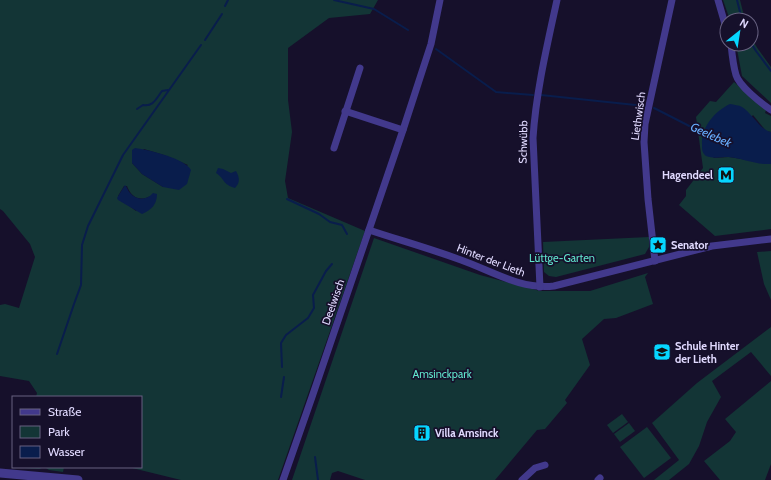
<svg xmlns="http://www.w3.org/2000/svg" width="771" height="480" font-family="Cabin,sans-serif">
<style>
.green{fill:#133536;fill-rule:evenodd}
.water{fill:#091d4c}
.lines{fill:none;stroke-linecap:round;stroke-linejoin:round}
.stream{stroke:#091d4c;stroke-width:2}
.minor{stroke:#42398c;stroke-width:7}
.tertiary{stroke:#42398c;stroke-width:9}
.labels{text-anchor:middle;stroke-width:3.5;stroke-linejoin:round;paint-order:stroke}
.street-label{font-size:11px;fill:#e1daff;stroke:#16102b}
.poi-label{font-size:11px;font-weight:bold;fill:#e1daff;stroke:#16102b;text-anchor:start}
.park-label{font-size:11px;fill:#60e5cd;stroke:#16102b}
.water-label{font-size:12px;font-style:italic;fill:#68afff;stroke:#16102b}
</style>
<rect width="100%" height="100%" fill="#16102b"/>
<!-- green -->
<g class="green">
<path d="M0 0H378L370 14 329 18 288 48V100L292 132 285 181 288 198 365 231 278 480H181L128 467H141V397H36L37 393 29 381 0 376V305L5 304 19 308 35 257 30 244 3 211 0 209ZM144 149 164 155 188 165 163 187 142 174 132 163ZM124 186H127C131 197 140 202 150 196L136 211 124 202 118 196Z"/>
<polygon points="723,0 740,0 745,20 730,20"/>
<polygon points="751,38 758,49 771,67 771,103 742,76 736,44 751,44"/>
<polygon points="734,82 766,110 765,113 771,116 771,132 766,131 753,115 713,158 729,157 771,164 771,229 715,236 679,205 686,196 686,190 703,168 696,117 710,101 716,102"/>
<polygon points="649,237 649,247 645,254 556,277 549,276 544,272 543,242"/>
<polygon points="374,238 480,275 540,291 590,291 648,273 645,277 653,304 616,318 604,319 582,339 590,365 565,400 567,403 545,429 537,430 495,480 365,480 338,471 332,473 330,480 292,480"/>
<polygon points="771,251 771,300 764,284 757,252"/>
<polygon points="771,327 771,376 751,352 712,381 721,397 707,422 699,446 689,464 669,480 654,480 679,460 652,423 697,383"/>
<polygon points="771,381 771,464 765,480 720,480 704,461 730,441 736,432 725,419"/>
<polygon points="622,414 628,422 613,433 607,425"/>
<polygon points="629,423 635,431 620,442 614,434"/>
<polygon points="647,427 671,458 644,478 620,447"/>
<polygon points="24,467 64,467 63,472 49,470 46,468 42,468 39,469 24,468"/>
</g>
<!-- water -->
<g class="water">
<path d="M730 104C734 105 739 105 742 107 752 113 761 131 771 132V164C756 165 742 158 728 157 721 157 713 159 706 156 702 153 702 149 702 145 701 127 715 111 730 104Z"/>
<path d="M135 148C149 150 184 158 191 170L187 184 179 190 163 187 142 174 132 163V150Z"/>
<path d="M218 168 223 169 231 173 236 171C240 178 240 183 235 188 222 184 225 179 216 173Z"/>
<path d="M125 185C127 187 128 191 130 193 137 201 147 200 153 193L157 194C157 205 151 210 142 214L118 200 117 198Z"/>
</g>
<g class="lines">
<!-- stream -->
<g class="stream">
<polyline points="334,0 374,9 408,30"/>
<polyline points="737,0 742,20"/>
<polyline points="225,6 228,0"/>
<polyline points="205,40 222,14"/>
<polyline points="751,43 756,51 771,71"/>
<polyline points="436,49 496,92 533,95"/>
<polyline points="541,95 645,106"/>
<polyline points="654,108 705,134"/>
<path d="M137 109 143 105C153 107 156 99 162 91L168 90"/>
<polyline points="287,199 319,214 330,222 342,225 347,234"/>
<polyline points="57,354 74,304 81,285 82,245 88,226 123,155 201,45"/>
<polyline points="282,367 281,343 286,335 308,318 314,308 313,295 326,271 332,264"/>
<polyline points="281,397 284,377"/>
<polyline points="315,457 318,480"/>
</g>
<!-- minor -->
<g class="minor">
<polyline points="718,0 727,31"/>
<path d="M731 44C732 54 733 65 736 75 739 86 761 103 771 110"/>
<polyline points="345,111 403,130"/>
<polyline points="334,148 360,68"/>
<path d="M369 230C399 240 431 249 461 260 492 271 521 290 554 286L712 246 771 239"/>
<polyline points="655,261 648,199 644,142 645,124 672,0"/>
<path d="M540 287 533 138C536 92 547 46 557 0"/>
<polyline points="283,480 312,397 403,130 431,44 440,0"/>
<polyline points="522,480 535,468 545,465"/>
<polyline points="598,480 600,478"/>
</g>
<!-- tertiary -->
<polyline class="tertiary" points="0,473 78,480"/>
</g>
<!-- icons -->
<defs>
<g id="metro-square" transform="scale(0.9)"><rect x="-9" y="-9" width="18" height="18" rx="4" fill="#06d6ff" stroke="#16102b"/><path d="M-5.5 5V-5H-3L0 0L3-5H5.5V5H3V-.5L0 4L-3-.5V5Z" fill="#111"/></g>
<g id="sight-square" transform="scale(0.9)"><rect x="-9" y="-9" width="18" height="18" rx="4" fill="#06d6ff" stroke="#16102b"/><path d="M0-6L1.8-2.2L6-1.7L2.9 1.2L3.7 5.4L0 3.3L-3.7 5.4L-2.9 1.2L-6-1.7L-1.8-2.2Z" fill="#111"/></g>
<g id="school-square" transform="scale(0.9)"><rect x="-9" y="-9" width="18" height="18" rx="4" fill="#06d6ff" stroke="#16102b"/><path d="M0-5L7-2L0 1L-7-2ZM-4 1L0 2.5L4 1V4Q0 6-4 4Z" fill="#111"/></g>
<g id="building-square" transform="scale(0.9)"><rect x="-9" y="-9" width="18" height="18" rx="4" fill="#06d6ff" stroke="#16102b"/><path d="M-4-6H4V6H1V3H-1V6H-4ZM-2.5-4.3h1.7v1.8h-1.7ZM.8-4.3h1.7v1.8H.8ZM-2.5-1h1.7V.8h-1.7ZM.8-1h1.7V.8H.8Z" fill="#111"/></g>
</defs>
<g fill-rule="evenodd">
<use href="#metro-square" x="726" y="175"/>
<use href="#sight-square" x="658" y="245"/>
<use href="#school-square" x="662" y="352"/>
<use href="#building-square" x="422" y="433"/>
</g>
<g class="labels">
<!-- street labels -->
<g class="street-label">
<text transform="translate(638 116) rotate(-82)" y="4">Liethwisch</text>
<text transform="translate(523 142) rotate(-89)" y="4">Schwübb</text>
<text transform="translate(491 260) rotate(21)" y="4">Hinter der Lieth</text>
<text transform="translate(333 302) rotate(-71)" y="4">Deelwisch</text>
</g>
<!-- poi labels -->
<g class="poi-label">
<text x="713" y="179" text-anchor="end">Hagendeel</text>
<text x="671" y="249">Senator</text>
<text x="675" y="350">Schule Hinter<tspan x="675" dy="13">der Lieth</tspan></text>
<text x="435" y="437">Villa Amsinck</text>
</g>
<!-- park labels -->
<g class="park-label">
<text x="562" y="262">Lüttge-Garten</text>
<text x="442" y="378">Amsinckpark</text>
</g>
<!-- water labels -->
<g class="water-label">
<text transform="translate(711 135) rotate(24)" y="4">Geelebek</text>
</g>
</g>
<!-- legend -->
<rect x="12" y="396" width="130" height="72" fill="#16102b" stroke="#676180"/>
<rect x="20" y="409" width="20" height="6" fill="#42398c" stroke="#676180"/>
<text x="48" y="416" font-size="12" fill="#e1daff">Straße</text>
<rect x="20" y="426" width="20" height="12" fill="#133536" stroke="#676180"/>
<text x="48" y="436" font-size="12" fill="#e1daff">Park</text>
<rect x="20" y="446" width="20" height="12" fill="#091d4c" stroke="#676180"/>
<text x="48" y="456" font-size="12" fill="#e1daff">Wasser</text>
<!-- north arrow -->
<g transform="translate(739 32) rotate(30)"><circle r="19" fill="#16102b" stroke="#676180"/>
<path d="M0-3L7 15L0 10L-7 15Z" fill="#06d6ff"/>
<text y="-6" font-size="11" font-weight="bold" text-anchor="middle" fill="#e1daff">N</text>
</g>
</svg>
